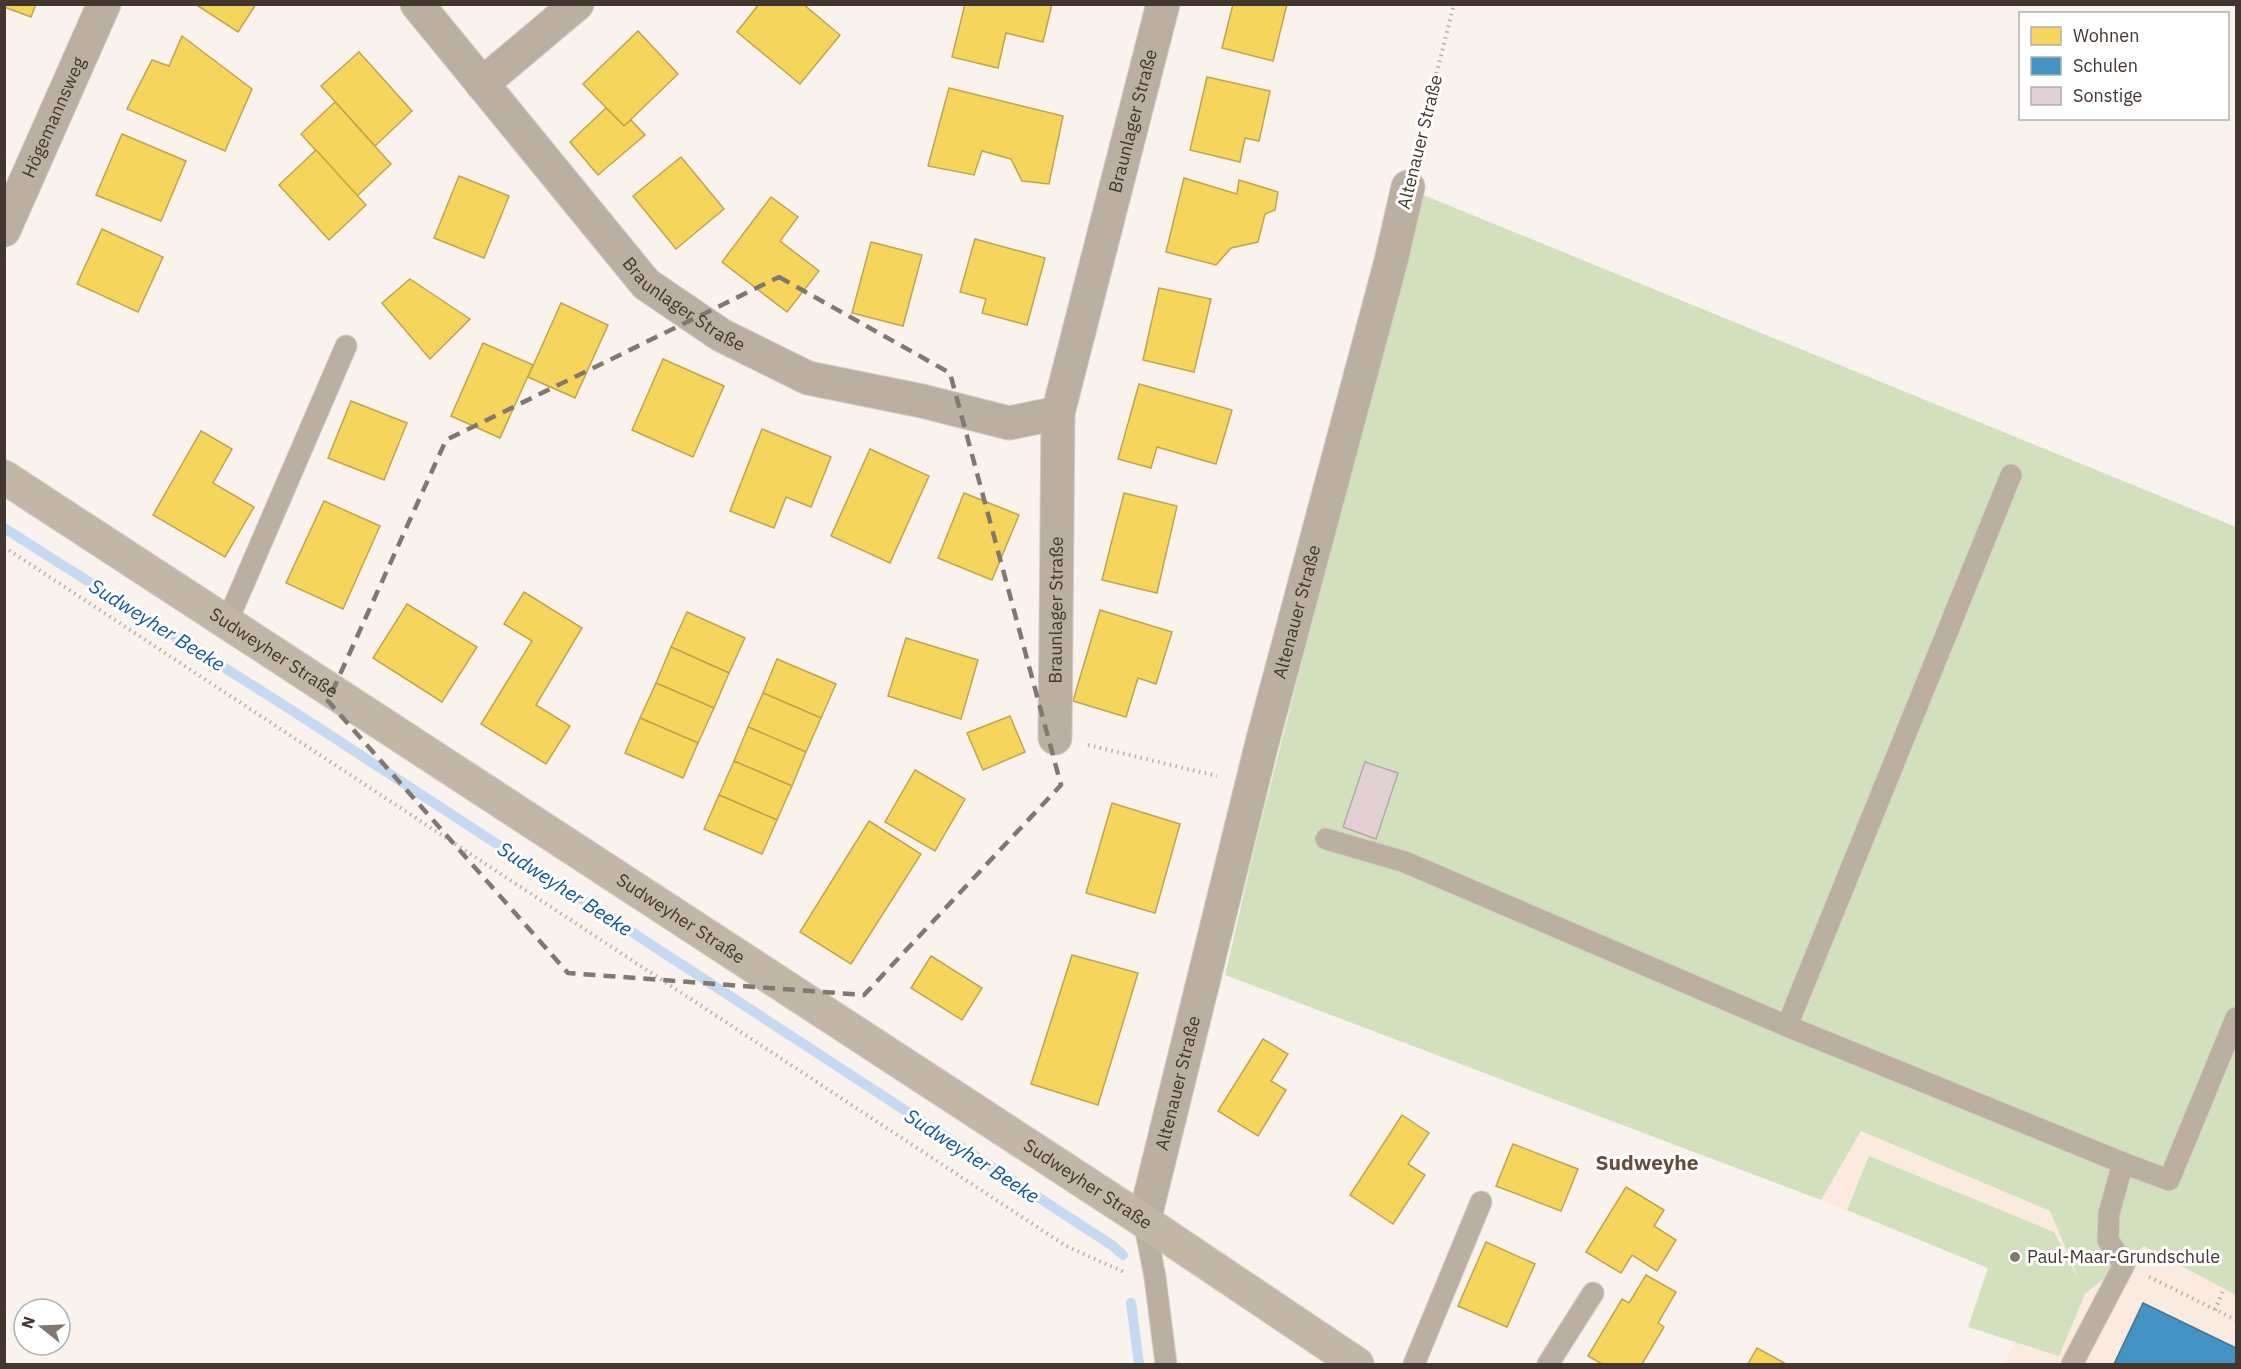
<svg xmlns="http://www.w3.org/2000/svg" width="2241" height="1369" font-family="'IBM Plex Sans',sans-serif">
<style>
.built{fill:#fbeae0}
.green{fill:#d3e0be}
.homes{fill:#f6d55c;stroke:#c0a54e;stroke-width:1.5}
.schools{fill:#4393c3;stroke:#437796;stroke-width:1.5}
.lines{fill:none;stroke-linecap:round;stroke-linejoin:round}
.stream{stroke:#c5d9f3;stroke-width:10}
.building{fill:#e2d0d5;stroke:#b3a9aa;stroke-width:1.5}
.service-casing{stroke:#d4ccc8;stroke-width:23}
.minor-casing{stroke:#d4ccc8;stroke-width:35}
.secondary-casing{stroke:#d4ccc8;stroke-width:35}
.path{stroke:#b9b1a6;stroke-width:4;stroke-dasharray:1.5 4.5;stroke-linecap:butt}
.service{stroke:#baafa0;stroke-width:21}
.minor{stroke:#baafa0;stroke-width:33}
.secondary{stroke:#c2b6a7;stroke-width:33}
.marked{fill:none;stroke:#827871;stroke-width:4.5;stroke-dasharray:12 8;stroke-linejoin:round}
.poi-dot{fill:#827871;stroke:#fff;stroke-width:2}
.labels{text-anchor:middle;stroke-width:6;stroke-linejoin:round;paint-order:stroke}
.street-label{font-size:18px;fill:#42362e;stroke:#fff}
.poi-label{font-size:18px;fill:#42362e;stroke:#fff;text-anchor:start}
.water-label{font-size:20px;font-style:italic;fill:#0f55a1;stroke:#fff}
.quarter-label{font-size:21px;font-weight:bold;fill:#674c3b;stroke:#fff}
</style>
<rect width="100%" height="100%" fill="#f9f2ed"/>
<!-- built -->
<polygon class="built" points="1861,1131 2050,1211 2085,1293 2145,1246 2236,1295 2236,1364 2004,1364 2016,1342 1968,1327 1988,1268 1821,1200"/>
<!-- green -->
<polygon class="green" points="1421,194 2236,527 2236,1295 2144,1246 2085,1294 2059,1356 1968,1327 1988,1268 1847,1210 1869,1156 2054,1232 2079,1280 2050,1211 1861,1131 1821,1200 1225,975 1254,850"/>
<!-- homes -->
<g class="homes">
<polygon points="4,4 36,4 31,17 4,7"/>
<polygon points="195,4 256,4 238,32"/>
<polygon points="759,4 803,4 840,35 800,84 737,32"/>
<polygon points="965,4 1052,4 1043,42 1006,33 998,68 952,57"/>
<polygon points="1233,4 1287,4 1273,61 1222,48"/>
<polygon points="638,31 678,74 624,126 583,84"/>
<polygon points="182,36 252,89 225,151 127,109 152,60 169,66"/>
<polygon points="359,52 412,111 375,146 321,86"/>
<polygon points="1207,77 1270,91 1259,141 1245,138 1240,162 1190,150"/>
<polygon points="949,88 1063,116 1049,184 1022,181 1011,159 982,151 974,175 928,166"/>
<polygon points="335,102 391,164 357,196 301,134"/>
<polygon points="606,108 624,126 631,120 645,135 598,175 570,142"/>
<polygon points="122,134 186,161 161,221 96,195"/>
<polygon points="316,150 366,205 329,240 279,185"/>
<polygon points="681,157 724,209 676,249 633,196"/>
<polygon points="459,176 509,196 484,258 434,238"/>
<polygon points="1184,178 1237,194 1239,180 1278,192 1275,210 1265,214 1258,242 1231,248 1216,265 1166,252"/>
<polygon points="771,197 798,217 780,241 819,271 787,312 722,262"/>
<polygon points="102,229 163,257 138,312 77,284"/>
<polygon points="975,239 1045,258 1027,325 982,313 986,299 960,292"/>
<polygon points="871,242 922,255 903,326 852,313"/>
<polygon points="410,279 470,319 430,359 382,303"/>
<polygon points="1159,288 1211,299 1194,372 1143,360"/>
<polygon points="561,303 608,325 575,398 528,377"/>
<polygon points="483,343 533,365 500,438 451,416"/>
<polygon points="663,359 724,386 693,457 632,430"/>
<polygon points="1139,384 1232,410 1216,464 1157,447 1151,468 1118,459"/>
<polygon points="351,401 407,423 384,480 328,458"/>
<polygon points="762,429 831,457 811,507 786,497 774,528 730,511"/>
<polygon points="201,431 232,449 213,483 254,507 225,557 153,515"/>
<polygon points="870,449 929,476 890,563 831,536"/>
<polygon points="964,493 1019,515 992,580 938,558"/>
<polygon points="1124,493 1177,506 1157,593 1102,580"/>
<polygon points="324,501 380,526 343,609 286,583"/>
<polygon points="524,592 582,628 536,705 570,726 546,764 481,724 532,641 504,624"/>
<polygon points="407,604 477,647 442,702 373,658"/>
<polygon points="1100,610 1172,632 1156,684 1138,678 1126,717 1073,701"/>
<polygon points="687,612 745,638 729,673 671,647"/>
<polygon points="906,638 978,660 961,719 888,696"/>
<polygon points="671,647 729,673 714,708 656,683"/>
<polygon points="777,659 836,684 821,718 763,693"/>
<polygon points="656,683 714,708 698,743 640,718"/>
<polygon points="763,693 821,718 806,752 748,727"/>
<polygon points="1010,716 1025,752 983,770 967,733"/>
<polygon points="640,718 698,743 683,778 625,753"/>
<polygon points="748,727 806,752 792,786 734,761"/>
<polygon points="734,761 792,786 777,820 719,795"/>
<polygon points="915,770 965,799 935,851 885,822"/>
<polygon points="719,795 777,820 762,854 704,829"/>
<polygon points="1112,803 1180,824 1155,913 1086,893"/>
<polygon points="869,821 921,854 851,964 800,932"/>
<polygon points="1072,955 1138,973 1098,1105 1031,1084"/>
<polygon points="931,956 982,988 962,1020 911,988"/>
<polygon points="1263,1039 1288,1054 1271,1081 1286,1090 1258,1136 1218,1111"/>
<polygon points="1402,1115 1429,1133 1408,1164 1425,1175 1393,1224 1350,1195"/>
<polygon points="1513,1144 1578,1169 1561,1211 1496,1186"/>
<polygon points="1626,1187 1664,1210 1654,1226 1676,1240 1657,1271 1632,1255 1621,1273 1586,1252"/>
<polygon points="1486,1242 1535,1264 1507,1327 1458,1306"/>
<polygon points="1646,1275 1676,1292 1658,1323 1664,1327 1642,1364 1602,1364 1588,1356 1622,1299 1629,1303"/>
<polygon points="1757,1348 1786,1364 1748,1364"/>
</g>
<!-- schools -->
<polygon class="schools" points="2143,1303 2236,1348 2236,1364 2114,1364"/>
<g class="lines">
<!-- stream -->
<g class="stream">
<polyline points="4,528 293,711 1113,1246 1123,1255"/>
<polyline points="1131,1303 1139,1364"/>
</g>
</g>
<!-- building -->
<polygon class="building" points="1365,762 1398,773 1376,839 1343,827"/>
<g class="lines">
<!-- service casing -->
<g class="service-casing">
<g id="service">
<polyline points="227,622 346,346"/>
<polyline points="1326,839 1405,862 1787,1026 2123,1163 2169,1180 2236,1018"/>
<polyline points="1787,1026 2011,475"/>
<polyline points="1144,1221 1155,1277 1166,1364"/>
<polyline points="1414,1364 1481,1202"/>
<polyline points="1548,1364 1593,1293"/>
<polyline points="2072,1364 2124,1265 2108,1240 2109,1213 2123,1163"/>
</g>
</g>
<!-- minor casing -->
<g class="minor-casing">
<g id="minor">
<path id="s1" d="M417 4 646 284 721 335 808 378 922 401 1009 423 1058 413 1163 4"/>
<polyline points="482,84 577,4"/>
<path id="s2" d="M4 230 104 4"/>
<path id="s3" d="M1055 738 1058 413"/>
<path id="s4" d="M1144 1221 1262 743 1391 261 1408 187"/>
</g>
</g>
<!-- secondary casing -->
<g class="secondary-casing">
<g id="secondary">
<path id="s5" d="M4 477 1144 1221 1357 1364"/>
</g>
</g>
<!-- path -->
<g class="path">
<polyline points="1416,155 1454,4"/>
<polyline points="4,547 1066,1246 1124,1272"/>
<polyline points="1088,745 1217,776"/>
<polyline points="2149,1277 2236,1320"/>
<polyline points="2215,1310 2224,1288"/>
</g>
<!-- service -->
<use href="#service" class="service"/>
<!-- minor -->
<use href="#minor" class="minor"/>
<!-- secondary -->
<use href="#secondary" class="secondary"/>
</g>
<!-- marked area -->
<path class="marked" d="M779 277 950 373 1061 785 864 995 568 973 328 701 446 440Z"/>
<!-- markers -->
<circle class="poi-dot" cx="2015" cy="1257" r="6"/>
<g class="labels">
<!-- street labels -->
<g class="street-label">
<text dy="6" stroke="none"><textPath href="#s2" startOffset="123">Högemannsweg</textPath></text>
<text dy="6" stroke="none"><textPath href="#s1" startOffset="1107">Braunlager Straße</textPath></text>
<text transform="translate(1420 142) rotate(-76)" y="6">Altenauer Straße</text>
<text dy="6" stroke="none"><textPath href="#s1" startOffset="404">Braunlager Straße</textPath></text>
<text dy="6" stroke="none"><textPath href="#s3" startOffset="128">Braunlager Straße</textPath></text>
<text dy="6" stroke="none"><textPath href="#s4" startOffset="628">Altenauer Straße</textPath></text>
<text dy="6" stroke="none"><textPath href="#s5" startOffset="322">Sudweyher Straße</textPath></text>
<text dy="6" stroke="none"><textPath href="#s5" startOffset="808">Sudweyher Straße</textPath></text>
<text dy="6" stroke="none"><textPath href="#s4" startOffset="142">Altenauer Straße</textPath></text>
<text dy="6" stroke="none"><textPath href="#s5" startOffset="1294">Sudweyher Straße</textPath></text>
</g>
<!-- poi labels -->
<g class="poi-label">
<text x="2027" y="1263">Paul-Maar-Grundschule</text>
</g>
<!-- water labels -->
<g class="water-label">
<text transform="translate(157 625) rotate(32)" y="7">Sudweyher Beeke</text>
<text transform="translate(565 889) rotate(33)" y="7">Sudweyher Beeke</text>
<text transform="translate(972 1156) rotate(33)" y="7">Sudweyher Beeke</text>
</g>
<!-- quarter labels -->
<g class="quarter-label">
<text x="1647" y="1170">Sudweyhe</text>
</g>
</g>
<!-- border -->
<rect width="2241" height="1369" fill="none" stroke="#42362e" stroke-width="12"/>
<!-- legend -->
<rect x="2019" y="12" width="210" height="108" fill="#ffffff" stroke="#b3afab" stroke-width="1.5"/>
<rect x="2031" y="27" width="30" height="18" fill="#f6d55c" stroke="#b3afab" stroke-width="1.5"/>
<text x="2073" y="42" font-size="18" fill="#42362e">Wohnen</text>
<rect x="2031" y="57" width="30" height="18" fill="#4393c3" stroke="#b3afab" stroke-width="1.5"/>
<text x="2073" y="72" font-size="18" fill="#42362e">Schulen</text>
<rect x="2031" y="87" width="30" height="18" fill="#e2d0d5" stroke="#b3afab" stroke-width="1.5"/>
<text x="2073" y="102" font-size="18" fill="#42362e">Sonstige</text>
<!-- north arrow -->
<g transform="translate(42 1327) rotate(288)"><circle r="28" fill="#ffffff" stroke="#b3afab" stroke-width="1.5"/>
<path d="M0-4.5L10 22L0 15L-10 22Z" fill="#827871"/>
<text y="-9" font-size="16" font-weight="bold" text-anchor="middle" fill="#42362e">N</text>
</g>
</svg>
